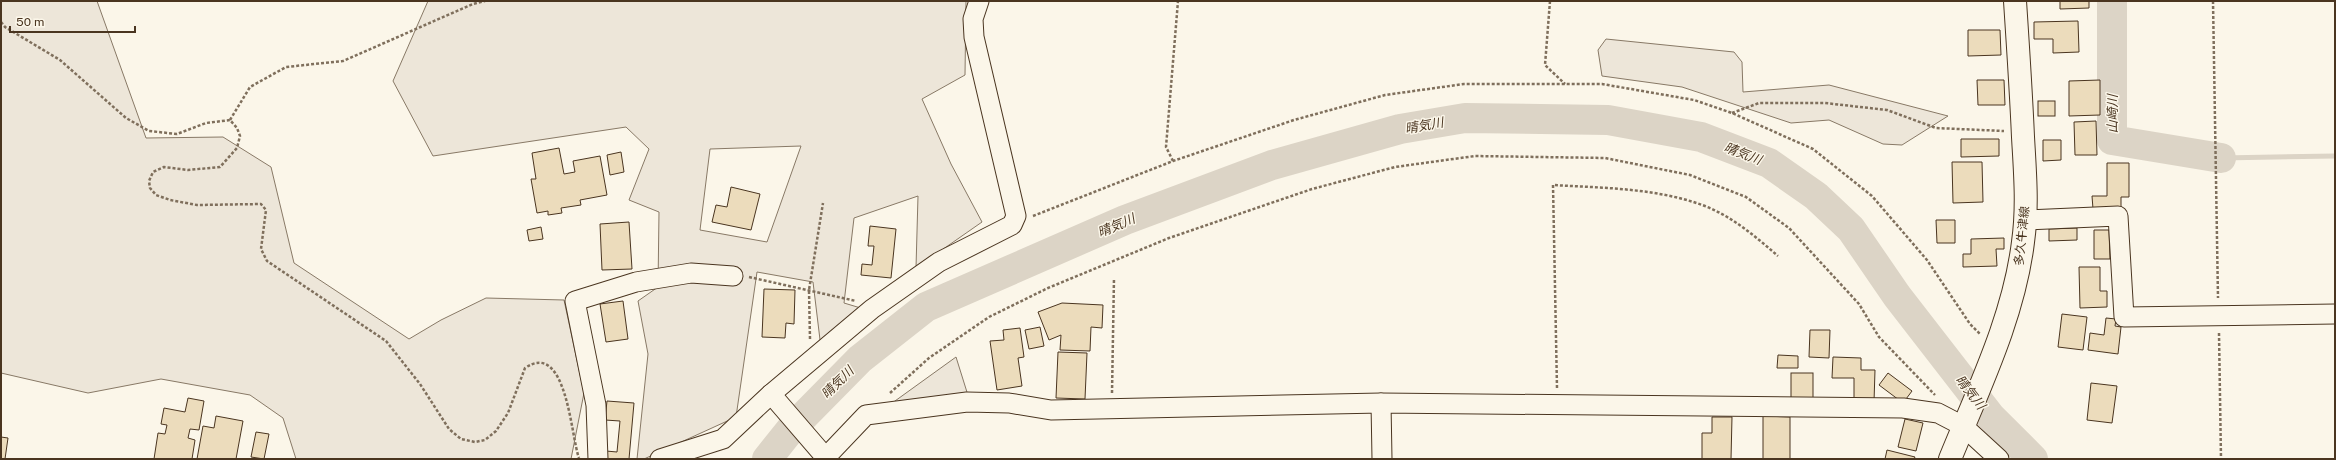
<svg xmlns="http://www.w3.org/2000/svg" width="2336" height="460" font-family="'Public Sans','Noto Sans JP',sans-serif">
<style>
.green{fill:#ede6d9;stroke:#887966;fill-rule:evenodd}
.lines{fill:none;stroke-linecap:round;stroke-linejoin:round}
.stream{stroke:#dcd4c6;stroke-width:5}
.river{stroke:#dcd4c6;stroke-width:30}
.building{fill:#ecdcbc;stroke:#4a3520}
.minor-casing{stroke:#4a3520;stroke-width:21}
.major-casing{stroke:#4a3520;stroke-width:24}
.path{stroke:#7f6f5c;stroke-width:2.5;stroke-dasharray:3 2;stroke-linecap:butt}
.minor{stroke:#fbf6e9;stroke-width:19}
.major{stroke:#fbf6e9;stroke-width:22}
.labels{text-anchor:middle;stroke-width:3;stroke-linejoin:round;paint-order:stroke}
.street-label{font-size:12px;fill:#4a3520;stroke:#fbf6e9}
.water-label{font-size:13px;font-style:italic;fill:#4a3520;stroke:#fbf6e9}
</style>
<rect width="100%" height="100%" fill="#fbf6e9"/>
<!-- green -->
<g class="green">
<polygon points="1,1 97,1 146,138 223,137 271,167 294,263 409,339 441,320 486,298 564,300 584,393 571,459 296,459 283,418 250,395 161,379 88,393 1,373"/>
<path d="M428 1H966L965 75 922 99 951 164 982 222 916 268 918 196 854 218 844 303 864 309 821 348 813 282 757 272 736 417 644 459H637L648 354 638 301 658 287 659 212 629 200 649 149 626 127 433 156 393 81ZM801 146 767 242 700 230 710 149Z"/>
<polygon points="1606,39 1734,52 1742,62 1743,92 1829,85 1948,116 1902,145 1883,144 1829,120 1791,123 1682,87 1602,76 1598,50"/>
<polygon points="956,357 971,405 870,419"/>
</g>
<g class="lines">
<!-- stream -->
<polyline class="stream" points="2221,158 2335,156"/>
<!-- river -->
<g class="river">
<polyline points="2112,1 2112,140 2221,158"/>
<polyline points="767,459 791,429 860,359 926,307 1125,220 1272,165 1400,129 1465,118 1608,120 1701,137 1769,163 1816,196 1851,229 1897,296 1990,416 2033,459"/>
</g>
</g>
<!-- building -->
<g class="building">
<polygon points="2060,1 2089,1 2089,8 2060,9"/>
<polygon points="2078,21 2079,52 2053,53 2053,39 2034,39 2034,22"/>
<polygon points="1968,30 2000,30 2001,55 1968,56"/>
<polygon points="1977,80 2004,80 2005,105 1978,105"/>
<polygon points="2100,80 2100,115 2069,116 2069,81"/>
<rect x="2038" y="101" width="17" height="15"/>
<polygon points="2096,121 2097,155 2075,155 2074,122"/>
<polygon points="1961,139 1999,139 1999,156 1961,157"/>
<polygon points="2043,140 2061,140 2061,160 2043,161"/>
<polygon points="559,148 564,174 575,172 573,161 600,156 607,195 580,200 581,205 561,208 562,213 548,215 548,211 537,213 531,179 536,179 532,153"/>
<polygon points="621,152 624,172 610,175 607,155"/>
<polygon points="1952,162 1982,162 1983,202 1953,203"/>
<polygon points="2107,163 2129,163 2129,197 2121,197 2121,208 2093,209 2092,196 2107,196"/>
<polygon points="731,187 760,194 751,230 712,222 716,205 727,207"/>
<polygon points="1936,220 1955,220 1955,243 1937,243"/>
<polygon points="629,222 632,269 602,270 600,224"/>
<polygon points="870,226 896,229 891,278 861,275 862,264 872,265 874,246 868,246"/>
<polygon points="541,227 543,239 529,241 527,230"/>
<polygon points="2077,228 2077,240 2049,241 2049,229"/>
<polygon points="2094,230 2109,230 2110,259 2094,259"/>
<polygon points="2004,238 2004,249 1996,249 1997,266 1963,267 1963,254 1971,254 1971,239"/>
<polygon points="2079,267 2100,267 2100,291 2107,291 2107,307 2080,308"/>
<polygon points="764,289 795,290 794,324 786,323 785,338 762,337"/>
<polygon points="623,301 628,339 606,342 600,304"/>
<polygon points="1062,303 1103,305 1102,328 1091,327 1090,351 1060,350 1061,335 1049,340 1038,312"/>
<polygon points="2062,314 2087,317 2083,350 2058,347"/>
<polygon points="2106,318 2116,319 2115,326 2121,327 2118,354 2088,350 2090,333 2104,335"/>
<polygon points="1040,327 1044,346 1029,349 1025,330"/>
<polygon points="1020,328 1024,357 1018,358 1022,386 997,390 990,341 1004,340 1003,330"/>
<polygon points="1810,330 1830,330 1829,358 1809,357"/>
<polygon points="1058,352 1087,353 1085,399 1056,398"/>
<polygon points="1778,355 1798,356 1798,368 1777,368"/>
<polygon points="1833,357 1861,358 1861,370 1875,370 1874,402 1854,402 1854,378 1832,378"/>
<rect x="1791" y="373" width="22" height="28"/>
<polygon points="1888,373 1912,391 1903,403 1879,385"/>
<polygon points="2091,383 2117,386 2112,423 2087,420"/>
<polygon points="188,398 204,401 199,430 190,429 188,438 195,440 192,459 154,459 158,433 165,434 167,425 161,424 164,408 185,412"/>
<polygon points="607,401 634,403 629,459 605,459 606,451 617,452 620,421 605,420"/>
<polygon points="216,416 243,421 236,459 197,459 203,426 214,428"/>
<polygon points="1763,416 1790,417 1790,459 1763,459"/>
<polygon points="1712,417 1732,417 1731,459 1702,459 1702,433 1712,433"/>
<polygon points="1905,419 1923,423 1916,451 1898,447"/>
<polygon points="256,432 269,434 264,459 251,457"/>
<polygon points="1,437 8,438 5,459 1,459"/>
<polygon points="1887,450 1915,457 1914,459 1885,459"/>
</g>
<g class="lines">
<!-- minor casing -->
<g class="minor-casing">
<g id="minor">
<polyline points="2026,220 2118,216 2124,317 2335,314"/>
<polyline points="771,394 827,459"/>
<polyline points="1381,403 1382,459"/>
<polyline points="826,457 866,415 967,402 1009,403 1051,410 1381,403 1903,408 1938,413 1963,426 1999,459"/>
<polyline points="598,459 596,405 575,301 636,282 691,273 733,276"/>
<polyline points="660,459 723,439 771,394 872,309 939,262 1012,225 1016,216 974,37 973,19 979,1"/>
</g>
</g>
<!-- major casing -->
<g class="major-casing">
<path id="major" d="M1950 459C1978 390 2014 317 2023 242 2028 207 2025 172 2023 137 2021 91 2018 46 2015 1"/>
</g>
<!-- path -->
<g class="path">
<polyline points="1550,1 1545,65 1565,84"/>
<polyline points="2213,1 2218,298"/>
<path d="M1 22 5 27 60 60 126 118 149 131 177 134 206 123 230 120 237 128 240 136 237 148 220 167 188 170 164 167 153 172 149 181 150 188 156 195 170 200 197 205 261 204 266 210 261 249 267 261 386 341 420 384 449 429 461 439 475 442 485 440 496 431 508 413 525 368C567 339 571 438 579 458"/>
<polyline points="1732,113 1759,103 1825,103 1887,110 1936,128 2004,131"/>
<polyline points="230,120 250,87 286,67 343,61 473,4 485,1"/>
<polyline points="1173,161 1166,147 1178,1"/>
<polyline points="1033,216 1173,161 1294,120 1385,95 1464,84 1602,84 1694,100 1732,113 1813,149 1872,196 1927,260 1970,324 1980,334"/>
<polyline points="749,277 856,301"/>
<polyline points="2219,333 2221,459"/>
<polyline points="810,339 809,290 823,203"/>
<path d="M1557 388 1553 185C1604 188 1657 188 1705 206 1733 217 1756 237 1778 256"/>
<polyline points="890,393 929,358 989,317 1048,288 1169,238 1312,189 1395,167 1475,156 1605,158 1690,175 1746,197 1789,228 1859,304 1879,337 1935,395"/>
<polyline points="1112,393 1114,278"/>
</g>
<!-- minor -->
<use href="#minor" class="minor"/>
<!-- major -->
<use href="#major" class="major"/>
</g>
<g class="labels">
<!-- street labels -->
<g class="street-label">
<text transform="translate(2022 236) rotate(-84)" y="4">多久牛津線</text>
</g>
<!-- water labels -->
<g class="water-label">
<text transform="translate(2112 114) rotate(-90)" y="5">山崎川</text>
<text transform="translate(1424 125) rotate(-10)" y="5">晴気川</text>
<text transform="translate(1743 153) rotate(21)" y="5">晴気川</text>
<text transform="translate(1116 225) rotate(-23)" y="5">晴気川</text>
<text transform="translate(837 382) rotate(-45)" y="5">晴気川</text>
<text transform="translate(1971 392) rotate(52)" y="5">晴気川</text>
</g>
</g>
<!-- border -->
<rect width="2336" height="460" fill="none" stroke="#4a3520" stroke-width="4"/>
<!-- scale -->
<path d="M10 26v6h125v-6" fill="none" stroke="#4a3520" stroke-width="2"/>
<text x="16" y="26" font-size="12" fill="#4a3520" stroke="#fbf6e9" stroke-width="3" paint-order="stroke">50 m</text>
</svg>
